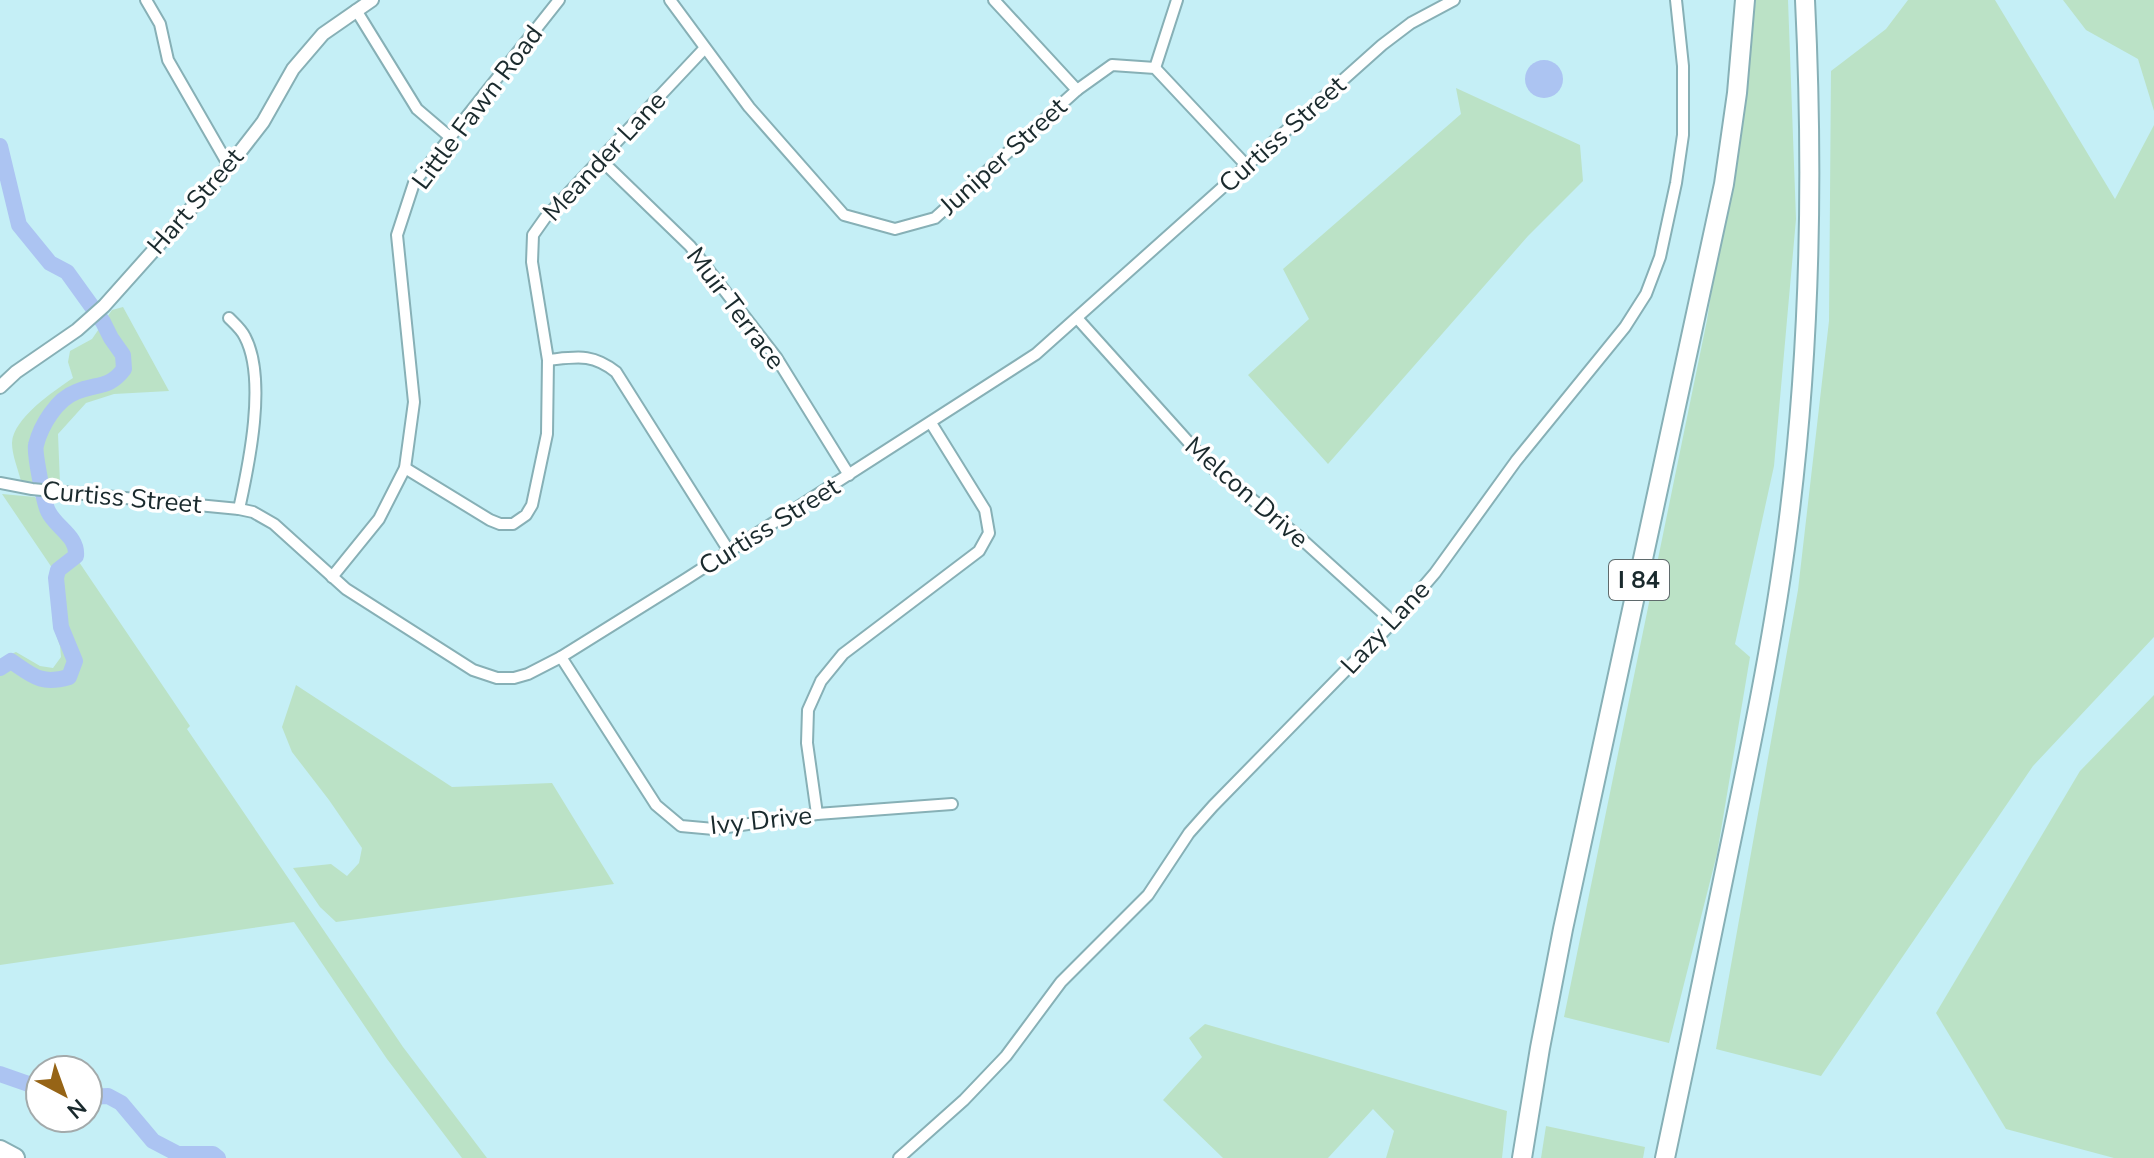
<svg xmlns="http://www.w3.org/2000/svg" width="2154" height="1158" font-family="'Nunito Sans',sans-serif">
<style>
.green{fill:#bbe2c6}
.water{fill:#acc4f2}
.lines{fill:none;stroke-linecap:round;stroke-linejoin:round}
.river{stroke:#acc4f2;stroke-width:16}
.minor-casing{stroke:#87b0b6;stroke-width:14}
.tertiary-casing{stroke:#87b0b6;stroke-width:16}
.trunk-casing{stroke:#87b0b6;stroke-width:22}
.motorway-casing{stroke:#87b0b6;stroke-width:22}
.minor{stroke:#fff;stroke-width:10}
.tertiary{stroke:#fff;stroke-width:12}
.trunk{stroke:#fff;stroke-width:18}
.motorway{stroke:#fff;stroke-width:18}
.labels{text-anchor:middle;stroke-width:7;stroke-linejoin:round;paint-order:stroke}
.shield{fill:#fff;stroke:#5f6a6c;stroke-width:2}
.shield-label{font-size:24px;font-weight:bold;fill:#1a2a2d}
.street-label{font-size:26px;fill:#1a2a2d;stroke:#fff}
</style>
<rect width="100%" height="100%" fill="#c5eff6"/>
<!-- green -->
<g class="green">
<polygon points="1756,0 1788,0 1796,219 1774,466 1735,644 1750,657 1717,854 1669,1043 1564,1017 1707,320"/>
<polygon points="1908,0 1995,0 2115,199 2154,125 2154,637 2033,766 1821,1076 1716,1049 1798,590 1829,321 1831,71 1886,29"/>
<polygon points="2063,0 2154,0 2154,111 2138,59 2086,30"/>
<polygon points="1456,88 1580,145 1583,181 1528,236 1328,464 1248,375 1309,319 1283,269 1461,114"/>
<path d="M123 307 169 391 114 394 86 403 58 434 60 484 21 481C18 469 12 455 12 443 13 418 54 391 73 378L68 362 70 351 92 339 112 310Z"/>
<polygon points="2,494 35,497 190,726 187,729 403,1047 487,1158 462,1158 387,1059 294,922 0,965 0,659 16,652 40,666 53,668 61,657 60,646 53,626 52,594 63,584"/>
<polygon points="296,685 452,787 552,783 614,884 336,922 320,907 293,868 331,864 347,876 359,863 362,848 329,800 292,752 282,727"/>
<polygon points="2154,695 2154,1158 2114,1158 2006,1129 1936,1013 2080,771"/>
<polygon points="1205,1024 1507,1111 1502,1158 1386,1158 1394,1131 1373,1109 1328,1158 1223,1158 1163,1100 1202,1057 1189,1038"/>
<polygon points="1546,1126 1645,1147 1643,1158 1541,1158"/>
</g>
<!-- water -->
<circle class="water" cx="1544" cy="79" r="19"/>
<g class="lines">
<!-- river -->
<g class="river">
<path d="M0 146 19 225 50 263 67 272 103 322 111 338 123 355 124 369C109 389 97 383 76 392 57 399 41 425 36 445 34 452 44 503 48 511 56 528 78 536 76 556L58 570 56 578 61 627 75 661 69 677C41 685 33 676 11 661L0 668"/>
<polyline points="0,1074 40,1088"/>
<polyline points="88,1097 108,1096 121,1103 153,1141 178,1154 213,1154 218,1158"/>
</g>
<!-- minor casing -->
<g class="minor-casing">
<g id="minor">
<polyline points="146,0 160,24 168,60 229,166"/>
<polyline points="670,0 749,107 844,215 895,229 935,218 1077,90 1112,65 1155,68 1246,165"/>
<polyline points="994,0 1077,90"/>
<polyline points="356,10 417,109 451,138"/>
<polyline points="1155,68 1177,0"/>
<polyline points="601,160 690,246 776,357 849,475"/>
<path d="M229 318C235 324 242 330 245 337 267 379 249 464 239 509"/>
<polyline points="1077,318 1210,466 1297,535 1393,622"/>
<path d="M548 360C577 357 592 353 616 372L729 551"/>
<polyline points="405,468 490,520 500,524 513,524 526,515 532,505 547,434 548,360 532,262 533,235 545,218 704,49"/>
<polyline points="0,483 32,489 239,509 253,512 274,524 346,589 473,670 497,678 514,678 528,674 561,657 686,579 1036,354 1382,45 1411,23 1454,0"/>
<polyline points="332,577 379,519 405,468 414,402 397,235 414,183 559,0"/>
<polyline points="561,657 656,805 681,826 714,829 817,814 952,804"/>
<polyline points="817,814 807,743 808,710 821,681 843,654 979,551 989,533 985,510 931,423"/>
<polyline points="899,1158 964,1100 1006,1056 1061,982 1148,895 1189,833 1213,806 1393,622 1435,573 1516,461 1625,327 1646,294 1660,257 1676,183 1683,135 1683,66 1676,0"/>
</g>
</g>
<!-- tertiary casing -->
<g class="tertiary-casing">
<polyline id="tertiary" points="0,387 16,372 77,330 104,306 229,166 263,122 293,69 323,34 372,0"/>
</g>
<!-- trunk casing -->
<g class="trunk-casing">
<polyline id="trunk" points="0,1150 15,1158"/>
</g>
<!-- motorway casing -->
<g class="motorway-casing">
<g id="motorway">
<polyline points="1522,1158 1540,1048 1563,929 1724,184 1737,93 1745,0"/>
<path d="M1665 1158C1687 1056 1708 953 1729 851 1750 750 1771 650 1785 548 1810 367 1814 183 1805 0"/>
</g>
</g>
<!-- minor -->
<use href="#minor" class="minor"/>
<!-- tertiary -->
<use href="#tertiary" class="tertiary"/>
<!-- trunk -->
<use href="#trunk" class="trunk"/>
<!-- motorway -->
<use href="#motorway" class="motorway"/>
</g>
<g class="labels">
<!-- shield labels -->
<rect class="shield" x="1609" y="560" width="60" height="40" rx="6"/>
<g class="shield-label">
<text x="1639" y="588">I 84</text>
</g>
<!-- street labels -->
<g class="street-label">
<text transform="translate(477 107) rotate(-53)" y="9">Little Fawn Road</text>
<text transform="translate(1282 134) rotate(-42)" y="9">Curtiss Street</text>
<text transform="translate(604 156) rotate(-47)" y="9">Meander Lane</text>
<text transform="translate(1003 156) rotate(-42)" y="9">Juniper Street</text>
<text transform="translate(195 201) rotate(-49)" y="9">Hart Street</text>
<text transform="translate(736 308) rotate(53)" y="9">Muir Terrace</text>
<text transform="translate(1247 492) rotate(41)" y="9">Melcon Drive</text>
<text transform="translate(122 497) rotate(5)" y="9">Curtiss Street</text>
<text transform="translate(769 526) rotate(-32)" y="9">Curtiss Street</text>
<text transform="translate(1385 627) rotate(-47)" y="9">Lazy Lane</text>
<text transform="translate(761 820) rotate(-6)" y="9">Ivy Drive</text>
</g>
</g>
<!-- north arrow -->
<g transform="translate(64 1094) rotate(139)"><circle r="38" fill="#ffffff" stroke="#a3aaab" stroke-width="2"/>
<path d="M0-6L14 30L0 20L-14 30Z" fill="#966416"/>
<text y="-12" font-size="22" font-weight="bold" text-anchor="middle" fill="#1a2a2d">N</text>
</g>
</svg>
